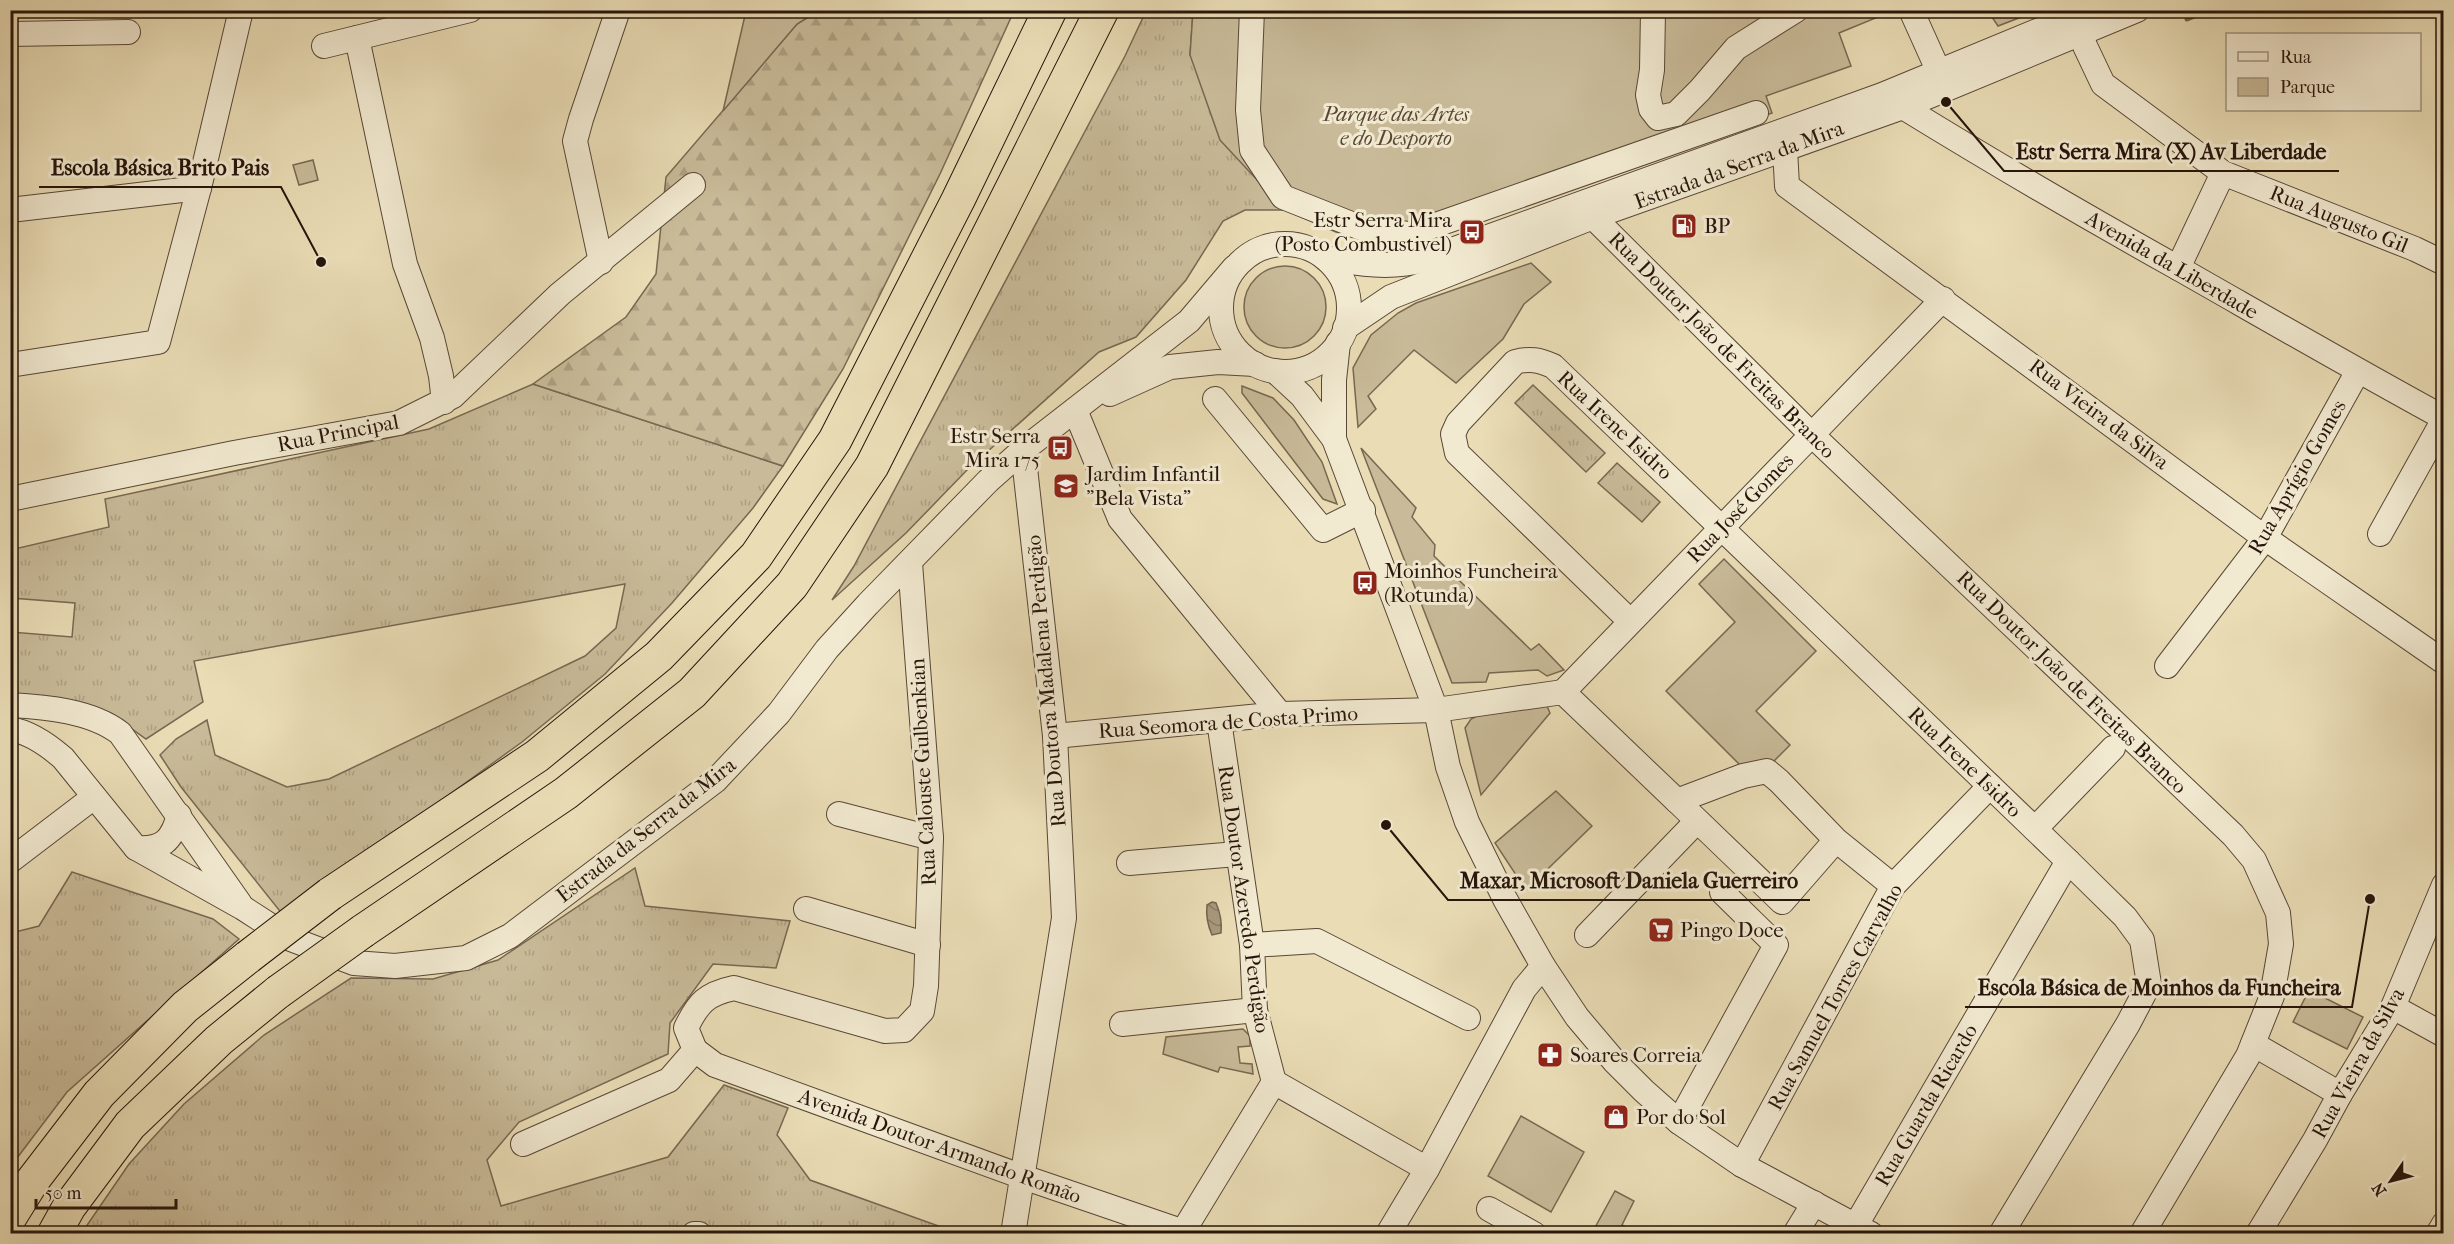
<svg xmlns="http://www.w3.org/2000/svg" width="2454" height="1244" font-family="'IM FELL French Canon',serif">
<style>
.grass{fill:url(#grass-tufts);stroke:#786852;stroke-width:1.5}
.forest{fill:url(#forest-firs);stroke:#786852;stroke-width:1.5}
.green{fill:#c9bb99;stroke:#786852;stroke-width:1.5}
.water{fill:url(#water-waves);stroke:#74644f;stroke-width:1.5}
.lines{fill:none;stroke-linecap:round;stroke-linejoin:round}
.stream{stroke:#74644f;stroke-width:5}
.minor-casing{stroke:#584736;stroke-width:26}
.highway-casing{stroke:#27150b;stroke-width:35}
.minor{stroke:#f1e9d0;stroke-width:24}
.highway{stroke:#eaddb6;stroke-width:33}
.highway-bridge-casing{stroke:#27150b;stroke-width:35;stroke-linecap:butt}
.highway-bridge{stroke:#eaddb6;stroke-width:33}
.labels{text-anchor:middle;stroke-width:6;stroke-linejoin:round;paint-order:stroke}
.park-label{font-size:21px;font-style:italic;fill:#584736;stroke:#f1e9d0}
.street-label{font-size:21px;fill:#27150b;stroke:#f1e9d0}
.poi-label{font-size:21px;fill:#27150b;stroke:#f1e9d0;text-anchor:start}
.leader{fill:none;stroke:#27150b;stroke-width:2}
.callout-dot{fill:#27150b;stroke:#f1e9d0;stroke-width:2}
.callout-label{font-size:22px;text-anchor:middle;font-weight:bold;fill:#27150b;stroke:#f1e9d0;stroke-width:6;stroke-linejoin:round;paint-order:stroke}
</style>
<defs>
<pattern id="grass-tufts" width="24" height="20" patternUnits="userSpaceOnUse" patternTransform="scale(1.5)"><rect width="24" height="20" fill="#c9bb99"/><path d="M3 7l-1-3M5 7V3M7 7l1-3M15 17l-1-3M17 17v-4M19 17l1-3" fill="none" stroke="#ada082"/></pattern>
<pattern id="forest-firs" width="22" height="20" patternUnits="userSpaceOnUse" patternTransform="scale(1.5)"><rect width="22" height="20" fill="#c9bb99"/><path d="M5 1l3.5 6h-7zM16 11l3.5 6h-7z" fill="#ada082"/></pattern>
<pattern id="water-waves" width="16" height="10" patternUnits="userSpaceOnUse" patternTransform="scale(1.5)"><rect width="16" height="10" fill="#a8997c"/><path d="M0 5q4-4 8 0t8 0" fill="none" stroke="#897c64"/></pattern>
</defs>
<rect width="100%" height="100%" fill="#eaddb6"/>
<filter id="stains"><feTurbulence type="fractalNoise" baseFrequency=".00333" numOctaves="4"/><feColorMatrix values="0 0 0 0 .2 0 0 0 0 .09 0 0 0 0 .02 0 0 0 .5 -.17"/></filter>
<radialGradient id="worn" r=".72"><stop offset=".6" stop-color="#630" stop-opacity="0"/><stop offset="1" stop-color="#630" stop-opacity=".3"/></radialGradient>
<!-- grass -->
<g class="grass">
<polygon points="1146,11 1193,11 1190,55 1285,210 1245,210 1223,221 1186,280 1136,337 1099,352 968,469 906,533 832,600 854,566 1125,56"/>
<polygon points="533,384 783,466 753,508 672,603 605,674 522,742 283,915 181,787 160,755 176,739 207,720 215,755 287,787 329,779 585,656 616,628 625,584 194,661 203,702 146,739 111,714 11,692 11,632 72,637 75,603 11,598 10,550 109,527 105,499 429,429"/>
<polygon points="1533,385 1605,453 1586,472 1515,403"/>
<polygon points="1617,463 1660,502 1642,522 1598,483"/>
<polygon points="635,868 645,906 790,921 776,968 713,964 670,1023 668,1054 519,1122 487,1160 501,1206 668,1157 724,1085 788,1108 777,1135 810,1180 958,1233 81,1234 129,1164 184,1104 264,1035 351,978 433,979 498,960"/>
<polygon points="72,872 213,919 239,939 67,1092 11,1166 11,933 39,926"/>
</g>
<!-- forest -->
<polygon class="forest" points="818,11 1012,11 1013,13 940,174 843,369 783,466 533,384 626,317 656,274 666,177 797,24"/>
<!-- green -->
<g class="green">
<polygon points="1340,10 1363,15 1372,10 1880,10 1883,15 1839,33 1851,66 1766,96 1772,113 1413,243 1369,240 1336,232 1285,210 1220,140 1190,55 1193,11"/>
<polygon points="746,11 818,11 797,24 723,111"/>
<polygon points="1988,11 2037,11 1998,26"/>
<polygon points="313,160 318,180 299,185 293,165"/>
<polygon points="1531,263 1551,282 1524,304 1503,339 1456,383 1414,350 1368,396 1376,409 1358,427 1353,368 1371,335 1398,313 1416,303"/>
<circle cx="1285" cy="307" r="41"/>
<polygon points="1242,386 1273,398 1294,420 1322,462 1337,504 1323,499 1242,393"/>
<polygon points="1361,448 1416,508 1412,517 1435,545 1434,556 1531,650 1539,644 1564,670 1547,676 1538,670 1489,673 1486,682 1452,683"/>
<polygon points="1724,559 1816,651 1756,711 1790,745 1772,763 1741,766 1666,691 1735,622 1699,584"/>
<polygon points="1547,706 1550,713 1481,795 1465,728 1471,719 1483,713"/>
<polygon points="1556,791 1592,826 1526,890 1495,843"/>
<polygon points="2309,990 2363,1017 2347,1049 2293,1022"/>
<polygon points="1243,1029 1250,1036 1250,1046 1238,1047 1240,1063 1252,1064 1253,1074 1220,1067 1218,1072 1163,1054 1166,1037"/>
<polygon points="1521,1116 1584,1152 1551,1212 1488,1176"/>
<polygon points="1615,1191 1634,1201 1622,1225 1638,1233 1592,1233"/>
</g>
<!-- water -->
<path class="water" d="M1212 902 1216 903C1220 912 1222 923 1221 933L1212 935C1208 926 1206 914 1207 905Z"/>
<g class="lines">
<!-- stream -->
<polyline class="stream" points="2187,19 2210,10"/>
<!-- minor casing -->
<g class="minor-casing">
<g id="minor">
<polyline points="1252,10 1248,110 1252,150 1283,197 1369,231 1410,234 1756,113"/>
<polyline points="1653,10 1652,70 1648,95 1651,109 1658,118 1676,114 1700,90 1736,48 1796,10"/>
<polyline points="1911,10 1938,70"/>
<polyline points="2081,33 2085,46 2103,84 2223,173 2415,249 2444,263"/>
<polyline points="10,34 128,32"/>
<polyline points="357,38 405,264 432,338 441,376 444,402"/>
<polyline points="324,46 470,10"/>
<path d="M1903 107C1994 163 2085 216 2178 268 2266 318 2354 369 2444 418"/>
<polyline points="1785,149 1787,186 2265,538 2444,662"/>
<polyline points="10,210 199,188"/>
<polyline points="1593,217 1811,434 2233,835 2254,860 2278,913 2281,944 2272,996 2248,1056 2142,1234"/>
<circle cx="1285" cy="308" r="64"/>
<path d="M1325 258C1358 264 1391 269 1424 260L1882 95 2088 10"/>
<polyline points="601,262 575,141 581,119 618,10"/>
<polyline points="2178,268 2223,173"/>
<polyline points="1345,328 1391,297 1593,217 1903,107 2137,10"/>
<polyline points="10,365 158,342 199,188 241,10"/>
<polyline points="1275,371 1302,396 1334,439 1436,710 1448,767 1467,822 1505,899 1543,966 1577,1017 1615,1062 1644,1091 1679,1122 1742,1165 1871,1234"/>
<polyline points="1110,394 1170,367 1218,362 1255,364"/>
<polyline points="1215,399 1323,530 1363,510"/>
<polyline points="1075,410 1120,519 1280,714"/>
<polyline points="1334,439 1334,380 1338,343"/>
<polyline points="10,499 234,453 399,423 453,396 560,294 693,185"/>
<polyline points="2380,534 2444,419"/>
<path d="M1630 621 1457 453 1453 434 1458 423 1515 362C1530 358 1539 360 1553 366L2068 861 2125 917 2142 940 2149 984 2128 1024 2001 1234"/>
<polyline points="2167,666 2265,538 2358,371"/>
<polyline points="1563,692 1943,299"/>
<path d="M10 705C47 707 91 711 120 733L240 904"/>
<path d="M10 729C30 732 48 745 63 758L136 848 243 908 291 939 354 963 395 966 466 958 510 936 715 781 779 713 827 649 868 604 988 481 1023 450 1189 321 1234 268"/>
<polyline points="1055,736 1280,714 1436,710 1563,692 1677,801"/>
<polyline points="839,814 931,838"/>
<polyline points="2035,829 2113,748"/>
<polyline points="1836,840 1782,902 1677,801 1743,776 1767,771 1779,781 1836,840 1893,886"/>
<path d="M136 848C162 850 172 841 179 815"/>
<polyline points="10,861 94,797"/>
<polyline points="1129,863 1237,854"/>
<polyline points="806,909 928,945"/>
<polyline points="1587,935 1697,821"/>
<polyline points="1252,945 1317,941 1468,1018"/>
<polyline points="2393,1007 2444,1035"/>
<polyline points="1122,1024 1255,1010"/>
<polyline points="2253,1044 2340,1094"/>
<path d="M695 1050 686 1028C698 1003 706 994 734 988L885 1031 904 1030 922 1011 926 986 931 838 910 563"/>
<polyline points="695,1050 715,1065 1023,1177 1190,1234"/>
<polyline points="1274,1082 1427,1169"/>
<polyline points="1679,1122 1776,945 1722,892"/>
<polyline points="523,1144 669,1080 695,1050"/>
<polyline points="1742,1165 1893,886 1990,786"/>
<polyline points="1489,1209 1534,1234"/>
<polyline points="1856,1225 2068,861"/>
<polyline points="1184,1230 1274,1082 1255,1010 1252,945 1219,721"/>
<polyline points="694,1234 699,1234"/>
<polyline points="1013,1234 1064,918 1055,736 1023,450"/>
<polyline points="1388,1234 1427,1169 1524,989 1543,966"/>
<polyline points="1795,1234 1814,1203"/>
<polyline points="2258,1234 2315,1140 2340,1094 2393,1007 2444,885"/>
<polyline points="2438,1234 2444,1224"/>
</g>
</g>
<!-- highway casing -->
<g class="highway-casing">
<g id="highway">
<polyline points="330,894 537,756 659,656 756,556 835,440 958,200 1050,10"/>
<polyline points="363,931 566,793 692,693 792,585 872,466 1102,10"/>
<polyline points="10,1217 33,1180 99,1094 185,1007 248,957"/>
<polyline points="54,1234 69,1207 130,1125 219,1040 278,992"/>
</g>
</g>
<!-- minor -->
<use href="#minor" class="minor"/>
<!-- highway -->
<use href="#highway" class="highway"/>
<!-- highway-bridge casing -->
<g class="highway-bridge-casing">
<g id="highway-bridge">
<polyline points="248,957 330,894"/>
<polyline points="278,992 363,931"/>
</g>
</g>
<!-- highway-bridge -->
<use href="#highway-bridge" class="highway-bridge"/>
</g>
<!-- icons -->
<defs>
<g id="fuel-square" transform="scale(1.35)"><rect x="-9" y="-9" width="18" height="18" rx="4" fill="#8f2418" stroke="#f1e9d0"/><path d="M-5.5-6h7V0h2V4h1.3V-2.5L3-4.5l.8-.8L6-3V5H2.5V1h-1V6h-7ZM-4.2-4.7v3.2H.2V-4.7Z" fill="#fff"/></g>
<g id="bus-square" transform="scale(1.35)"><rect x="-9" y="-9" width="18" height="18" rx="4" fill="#8f2418" stroke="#f1e9d0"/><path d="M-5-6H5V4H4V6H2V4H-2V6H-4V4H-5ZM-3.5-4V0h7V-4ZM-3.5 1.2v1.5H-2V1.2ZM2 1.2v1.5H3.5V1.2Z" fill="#fff"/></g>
<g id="school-square" transform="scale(1.35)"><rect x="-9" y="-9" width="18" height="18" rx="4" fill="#8f2418" stroke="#f1e9d0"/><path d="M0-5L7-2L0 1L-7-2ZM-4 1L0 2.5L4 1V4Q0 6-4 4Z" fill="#fff"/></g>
<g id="supermarket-square" transform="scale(1.35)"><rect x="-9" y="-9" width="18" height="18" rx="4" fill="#8f2418" stroke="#f1e9d0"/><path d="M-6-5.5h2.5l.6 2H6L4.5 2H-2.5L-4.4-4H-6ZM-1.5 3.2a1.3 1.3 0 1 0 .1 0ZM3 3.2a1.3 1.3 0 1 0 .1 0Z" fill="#fff"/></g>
<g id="pharmacy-square" transform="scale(1.35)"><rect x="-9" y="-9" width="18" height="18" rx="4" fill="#8f2418" stroke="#f1e9d0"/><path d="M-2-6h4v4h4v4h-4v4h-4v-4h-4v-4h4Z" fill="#fff"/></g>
<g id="shop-square" transform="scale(1.35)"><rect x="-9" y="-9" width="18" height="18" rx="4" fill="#8f2418" stroke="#f1e9d0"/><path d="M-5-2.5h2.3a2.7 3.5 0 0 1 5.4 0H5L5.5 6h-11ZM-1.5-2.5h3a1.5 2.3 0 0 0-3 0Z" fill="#fff"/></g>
</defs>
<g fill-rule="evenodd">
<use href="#fuel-square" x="1684" y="226"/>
<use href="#bus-square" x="1472" y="232"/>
<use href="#bus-square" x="1060" y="448"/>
<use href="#school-square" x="1066" y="486"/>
<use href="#bus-square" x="1365" y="583"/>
<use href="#supermarket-square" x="1661" y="930"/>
<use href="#pharmacy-square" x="1550" y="1055"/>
<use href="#shop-square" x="1616" y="1117"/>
</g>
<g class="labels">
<!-- park labels -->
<g class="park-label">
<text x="1396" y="121">Parque das Artes<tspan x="1396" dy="24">e do Desporto</tspan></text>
</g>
<!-- street labels -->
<g class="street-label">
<text transform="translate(1739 165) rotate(-20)" y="7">Estrada da Serra da Mira</text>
<text transform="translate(2339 219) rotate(22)" y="7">Rua Augusto Gil</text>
<text transform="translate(2172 265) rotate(30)" y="7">Avenida da Liberdade</text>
<text transform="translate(1722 345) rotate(45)" y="7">Rua Doutor João de Freitas Branco</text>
<text transform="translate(2099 414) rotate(37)" y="7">Rua Vieira da Silva</text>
<text transform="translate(1615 425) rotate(43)" y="7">Rua Irene Isidro</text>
<text transform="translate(338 433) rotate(-11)" y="7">Rua Principal</text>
<text transform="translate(2297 477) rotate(-60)" y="7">Rua Aprígio Gomes</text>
<text transform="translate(1740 508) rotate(-46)" y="7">Rua José Gomes</text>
<text transform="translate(1046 681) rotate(-95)" y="7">Rua Doutora Madalena Perdigão</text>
<text transform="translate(2072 682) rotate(44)" y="7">Rua Doutor João de Freitas Branco</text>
<text transform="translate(1228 722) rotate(-4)" y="7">Rua Seomora de Costa Primo</text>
<text transform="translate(1965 762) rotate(44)" y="7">Rua Irene Isidro</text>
<text transform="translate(923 772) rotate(-93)" y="7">Rua Calouste Gulbenkian</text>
<text transform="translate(646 830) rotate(-38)" y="7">Estrada da Serra da Mira</text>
<text transform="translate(1244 899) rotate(82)" y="7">Rua Doutor Azeredo Perdigão</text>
<text transform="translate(1835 997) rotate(-61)" y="7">Rua Samuel Torres Carvalho</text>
<text transform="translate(2358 1063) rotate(-61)" y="7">Rua Vieira da Silva</text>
<text transform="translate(1926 1105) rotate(-60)" y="7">Rua Guarda Ricardo</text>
<text transform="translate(940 1146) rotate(20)" y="7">Avenida Doutor Armando Romão</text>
</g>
<!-- poi labels -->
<g class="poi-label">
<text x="1452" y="227" text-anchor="end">Estr Serra Mira<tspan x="1452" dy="24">(Posto Combustivel)</tspan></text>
<text x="1704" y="233">BP</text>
<text x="1040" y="443" text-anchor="end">Estr Serra<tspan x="1040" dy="24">Mira 175</tspan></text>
<text x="1086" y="481">Jardim Infantil<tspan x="1086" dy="24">"Bela Vista"</tspan></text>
<text x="1384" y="578">Moinhos Funcheira<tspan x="1384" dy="24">(Rotunda)</tspan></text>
<text x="1680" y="937">Pingo Doce</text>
<text x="1570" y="1062">Soares Correia</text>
<text x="1636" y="1124">Por do Sol</text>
</g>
</g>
<!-- callouts -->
<path class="leader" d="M1946 102L2004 171H2339M321 262L281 187H39M1386 825L1448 900H1810M2370 899L2352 1007H1965"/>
<g class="callout-dot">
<circle cx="1946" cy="102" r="6"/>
<circle cx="321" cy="262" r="6"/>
<circle cx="1386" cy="825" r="6"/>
<circle cx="2370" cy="899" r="6"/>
</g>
<g class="callout-label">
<text x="2171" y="159">Estr Serra Mira (X) Av Liberdade</text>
<text x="160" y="175">Escola Básica Brito Pais</text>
<text x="1629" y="888">Maxar, Microsoft Daniela Guerreiro</text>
<text x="2159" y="995">Escola Básica de Moinhos da Funcheira</text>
</g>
<!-- margin -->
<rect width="2454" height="1244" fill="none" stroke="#eaddb6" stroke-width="36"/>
<rect x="12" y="12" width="2430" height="1220" fill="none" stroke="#27150b" stroke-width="3"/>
<rect x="18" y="18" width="2418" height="1208" fill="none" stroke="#27150b" stroke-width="1.5"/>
<!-- legend -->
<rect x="2226" y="33" width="195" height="78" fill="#f1e9d0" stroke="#a09481" stroke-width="1.5"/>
<rect x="2238" y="52" width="30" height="9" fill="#f1e9d0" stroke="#a09481" stroke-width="1.5"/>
<text x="2280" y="63" font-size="18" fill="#27150b">Rua</text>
<rect x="2238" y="78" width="30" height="18" fill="#c9bb99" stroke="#a09481" stroke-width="1.5"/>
<text x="2280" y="93" font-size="18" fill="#27150b">Parque</text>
<!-- north arrow -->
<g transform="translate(2391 1181) rotate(235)" stroke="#f1e9d0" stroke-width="4.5" paint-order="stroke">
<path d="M0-4.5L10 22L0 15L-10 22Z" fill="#27150b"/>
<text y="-9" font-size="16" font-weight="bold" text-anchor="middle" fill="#27150b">N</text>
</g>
<!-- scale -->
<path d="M36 1199v9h140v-9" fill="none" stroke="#27150b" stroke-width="3"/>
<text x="45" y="1199" font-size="18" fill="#27150b" stroke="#f1e9d0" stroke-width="4.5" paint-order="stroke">50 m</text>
<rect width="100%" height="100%" filter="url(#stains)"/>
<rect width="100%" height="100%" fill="url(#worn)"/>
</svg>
